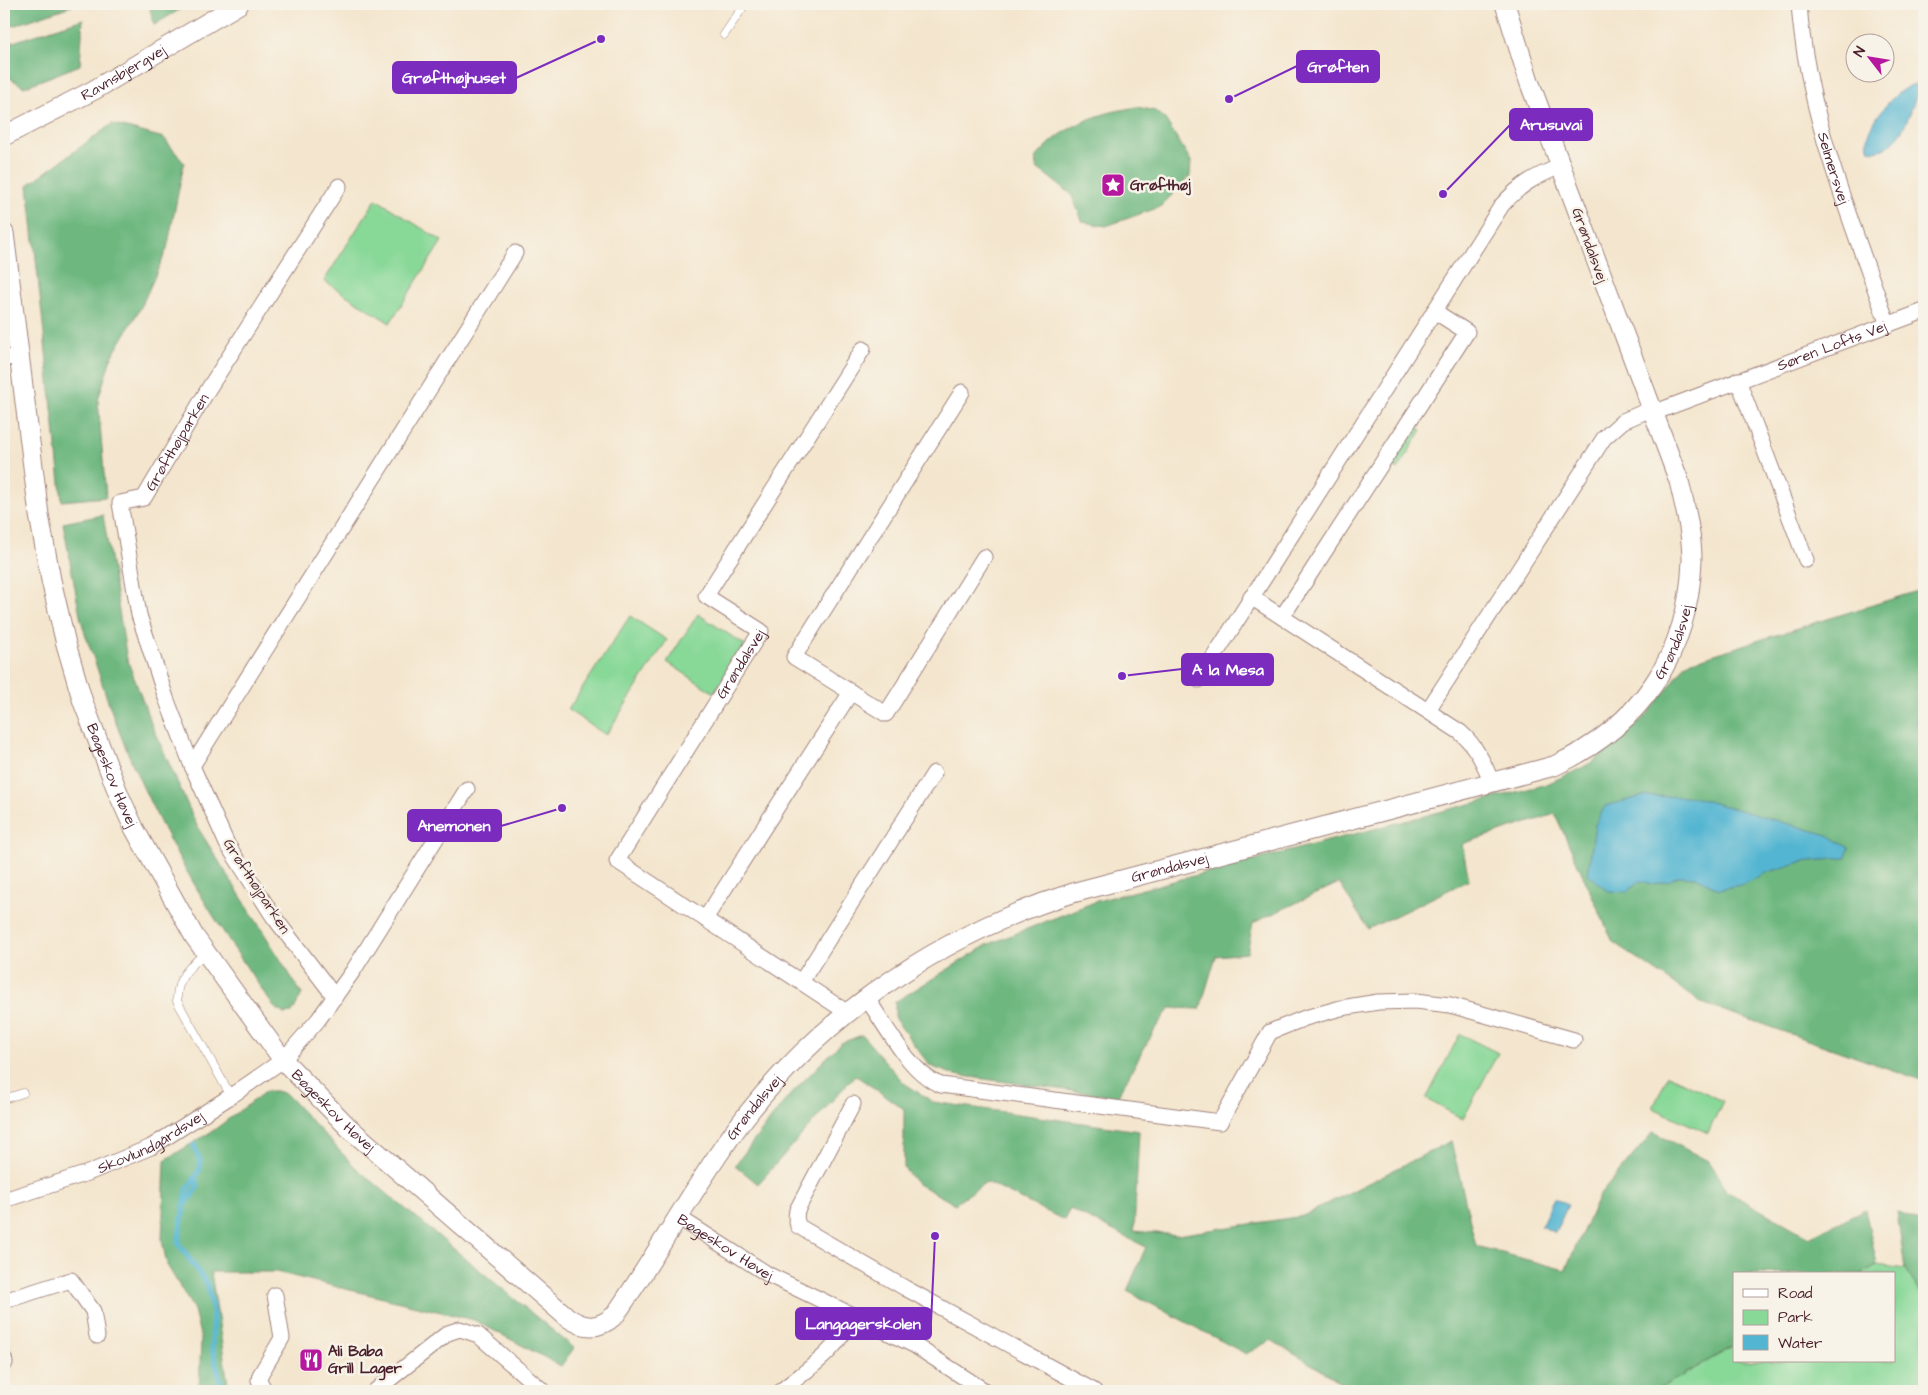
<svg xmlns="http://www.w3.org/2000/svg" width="1928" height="1395" font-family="'Architects Daughter',sans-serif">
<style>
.green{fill:#88d898;stroke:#697c62}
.forest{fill:#6eb880;stroke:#5c6c56}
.water{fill:#53b5d1;stroke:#4e6a7e}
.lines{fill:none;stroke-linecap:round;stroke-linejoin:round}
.stream{stroke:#53b5d1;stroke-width:5.5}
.service-casing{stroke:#9f827c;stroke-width:9}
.minor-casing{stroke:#9f827c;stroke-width:17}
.tertiary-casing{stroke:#9f827c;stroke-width:21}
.service{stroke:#fff;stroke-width:8}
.minor{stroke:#fff;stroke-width:15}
.tertiary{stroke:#fff;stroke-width:19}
.labels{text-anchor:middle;stroke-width:5;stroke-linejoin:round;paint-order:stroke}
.street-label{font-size:15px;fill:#4a1f2b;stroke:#f7f3e8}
.poi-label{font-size:15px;font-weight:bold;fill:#4a1f2b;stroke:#f7f3e8;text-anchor:start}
.leader{fill:none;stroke:#7b2cbf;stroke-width:2}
.callout-dot{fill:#7b2cbf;stroke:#f7f3e8;stroke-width:2}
.callout{fill:#7b2cbf;stroke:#7b2cbf;stroke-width:2}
.callout-label{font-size:16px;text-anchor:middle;font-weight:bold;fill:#fff}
</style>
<rect width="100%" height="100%" fill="#f7f3e8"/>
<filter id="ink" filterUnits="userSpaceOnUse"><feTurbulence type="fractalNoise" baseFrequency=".02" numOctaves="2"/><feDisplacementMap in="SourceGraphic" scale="10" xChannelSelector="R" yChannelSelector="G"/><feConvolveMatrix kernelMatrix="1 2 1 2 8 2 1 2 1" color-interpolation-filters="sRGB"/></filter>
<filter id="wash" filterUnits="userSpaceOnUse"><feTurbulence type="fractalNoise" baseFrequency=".0096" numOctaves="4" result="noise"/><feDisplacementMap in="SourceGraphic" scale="20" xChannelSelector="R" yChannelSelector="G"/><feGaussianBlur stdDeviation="1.12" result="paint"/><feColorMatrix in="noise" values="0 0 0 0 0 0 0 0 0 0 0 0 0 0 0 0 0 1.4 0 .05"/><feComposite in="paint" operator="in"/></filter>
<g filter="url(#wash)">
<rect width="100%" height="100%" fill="#f4e6ce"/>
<!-- green -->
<g class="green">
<polygon points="376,199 442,241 390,323 324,281"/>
<polygon points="1411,423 1422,430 1397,470 1386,463"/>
<polygon points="698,614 745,645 714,693 667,662"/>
<polygon points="630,616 667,640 606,735 568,710"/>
<polygon points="1460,1034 1498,1053 1463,1119 1426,1099"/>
<polygon points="1668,1075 1723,1101 1708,1133 1653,1108"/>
<polygon points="1877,1265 1905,1269 1924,1298 1924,1391 1655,1391 1734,1346 1734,1361 1894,1361 1894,1274 1861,1274"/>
</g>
<!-- forest -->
<g class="forest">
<polygon points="4,4 77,4 4,29"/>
<polygon points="149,4 189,4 154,25"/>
<polygon points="83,19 80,65 24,87 7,76 4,45"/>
<path d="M1138 107 1155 111 1165 119 1191 161 1190 176 1160 207 1106 226 1083 222 1071 194 1037 168 1036 158C1063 125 1097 113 1138 107Z"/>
<polygon points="112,124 164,138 184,163 167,249 141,307 111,358 98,400 106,497 62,501 28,185"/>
<path d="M103 515 127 659 151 723 198 828 302 994 292 1013 284 1014 274 1007C201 903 137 796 99 674 93 655 85 636 80 616 74 585 69 554 63 523Z"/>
<path d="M1924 589V1081L1702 1003 1613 942 1555 814 1462 844 1469 880 1368 929 1339 883 1253 923 1247 953 1216 956 1200 1009 1170 1008 1156 1027 1117 1097 955 1075 930 1066 895 1019V1002L987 945 1097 901 1547 784C1563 776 1583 769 1598 758 1635 732 1661 700 1686 663Z"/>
<polygon points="862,1035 904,1083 933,1102 1139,1131 1134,1231 1177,1235 1303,1216 1451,1141 1476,1246 1565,1270 1599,1196 1653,1132 1708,1161 1728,1192 1809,1237 1865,1209 1877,1265 1861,1274 1734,1274 1734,1346 1655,1391 1356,1391 1271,1340 1246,1354 1127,1291 1146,1247 1070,1209 1064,1220 986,1182 955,1204 916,1183 904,1168 904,1109 855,1075 758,1184 735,1165 788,1097 841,1043"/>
<polygon points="266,1091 276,1091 286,1094 356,1168 574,1348 561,1366 474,1320 276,1272 211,1272 229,1391 199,1391 201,1339 194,1310 167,1265 162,1240 165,1160 214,1130"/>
<polygon points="1897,1212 1924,1224 1924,1298 1905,1269"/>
</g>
<!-- water -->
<g class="water">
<path d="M1916 84 1918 89C1912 110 1898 157 1869 150 1860 131 1896 86 1916 84Z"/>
<polygon points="1924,705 1924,745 1916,719"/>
<polygon points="1644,796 1693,797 1828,835 1849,848 1845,858 1801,862 1766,873 1741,885 1719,889 1696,877 1678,876 1669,881 1653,884 1640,881 1627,892 1608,891 1588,874 1595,825 1605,806"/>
<polygon points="1554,1198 1568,1205 1555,1233 1541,1226"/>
</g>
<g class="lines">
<!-- stream -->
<g class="stream">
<polyline points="194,1145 200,1161 200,1169 187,1190 178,1243 207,1284 213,1311 212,1348 223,1391"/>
<polyline points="186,1204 198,1186 195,1179"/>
</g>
</g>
</g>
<g filter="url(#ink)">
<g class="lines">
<!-- service casing -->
<g class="service-casing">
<g id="service">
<polyline points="724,35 745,4"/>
<path d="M205 953C189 967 176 978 177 1001L231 1096"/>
<polyline points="4,1099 23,1093"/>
</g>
</g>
<!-- minor casing -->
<g class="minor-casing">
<g id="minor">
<path id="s1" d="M1799 4C1807 115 1851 220 1888 325"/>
<polyline points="4,359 19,355"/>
<polyline points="1738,380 1806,560"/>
<polyline points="962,392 794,657 886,714 984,557"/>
<path id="s2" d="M1653 413 1924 311"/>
<path d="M1251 597 1460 732C1476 746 1484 763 1492 783"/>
<polyline points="1282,617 1467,332 1434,311"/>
<path d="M1199 680 1502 205C1521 184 1534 177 1561 166"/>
<polyline points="1428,710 1604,438 1623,421 1651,409"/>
<polyline points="192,766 515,253"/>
<polyline points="705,919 851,692"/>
<polyline points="801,982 934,773"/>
<path id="s3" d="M335 997 273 916 227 844 192 766 166 698 139 615 120 503 144 498 209 388 339 186"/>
<path d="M866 997C885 1024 910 1074 941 1085L1220 1122 1270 1032 1305 1018 1341 1008 1378 1002 1416 1001 1450 1005 1574 1040"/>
<path id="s4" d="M848 1013 617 861 761 631 706 596 863 349"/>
<polyline points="853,1104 797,1210 796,1217 798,1226 905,1288 1094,1391"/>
<path id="s5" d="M4 1200 88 1173 151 1147 231 1096 283 1060 318 1020 353 971 467 789"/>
<path id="s6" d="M678 1217 769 1275 914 1345 985 1391"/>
<polyline points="4,1301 71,1280 93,1311 97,1336"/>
<polyline points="4,1358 5,1363"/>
<polyline points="265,1391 259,1380 260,1375 282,1338 275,1295"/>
<polyline points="375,1391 448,1333 460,1329 478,1335 543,1391"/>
<path d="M781 1391C813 1365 835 1353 854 1315"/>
</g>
</g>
<!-- tertiary casing -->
<g class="tertiary-casing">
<g id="tertiary">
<path id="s7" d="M4 136 94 90 239 4"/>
<path id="s8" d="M4 233 39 515 51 580 66 644 83 702 119 795 134 828 194 936 283 1060 348 1127 567 1317C584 1329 599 1330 615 1315 653 1261 684 1204 722 1149 806 1025 933 936 1076 892L1554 766C1639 727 1689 655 1692 560 1692 534 1685 507 1679 481L1529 81 1505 4"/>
</g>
</g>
<!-- service -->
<use href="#service" class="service"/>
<!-- minor -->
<use href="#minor" class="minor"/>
<!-- tertiary -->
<use href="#tertiary" class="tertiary"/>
</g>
</g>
<!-- icons -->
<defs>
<g id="sight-square" transform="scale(1.25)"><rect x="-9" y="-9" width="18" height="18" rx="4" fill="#b5179e" stroke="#f7f3e8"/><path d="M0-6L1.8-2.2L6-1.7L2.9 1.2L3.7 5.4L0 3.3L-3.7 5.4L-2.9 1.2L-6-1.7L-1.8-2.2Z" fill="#fff"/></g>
<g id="restaurant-square" transform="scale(1.25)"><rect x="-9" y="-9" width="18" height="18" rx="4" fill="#b5179e" stroke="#f7f3e8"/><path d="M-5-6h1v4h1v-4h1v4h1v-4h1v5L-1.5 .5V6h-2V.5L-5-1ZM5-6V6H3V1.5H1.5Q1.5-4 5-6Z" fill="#fff"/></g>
</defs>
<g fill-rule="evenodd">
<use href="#sight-square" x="1113" y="185"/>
<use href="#restaurant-square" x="311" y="1360"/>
</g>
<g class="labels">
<!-- street labels -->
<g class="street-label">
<text dy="5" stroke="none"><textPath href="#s7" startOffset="135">Ravnsbjergvej</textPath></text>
<text dy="5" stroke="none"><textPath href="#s1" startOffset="168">Selmersvej</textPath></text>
<text transform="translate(1590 245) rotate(70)" y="5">Grøndalsvej</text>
<text dy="5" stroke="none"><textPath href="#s2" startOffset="191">Søren Lofts Vej</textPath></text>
<text dy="5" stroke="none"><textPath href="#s3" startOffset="636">Grøfthøjparken</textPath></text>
<text dy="5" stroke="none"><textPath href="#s8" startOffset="2640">Grøndalsvej</textPath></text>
<text dy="5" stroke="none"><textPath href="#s4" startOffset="509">Grøndalsvej</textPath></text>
<text dy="5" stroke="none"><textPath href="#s8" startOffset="555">Bøgeskov Høvej</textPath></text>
<text dy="5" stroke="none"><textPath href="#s8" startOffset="2065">Grøndalsvej</textPath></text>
<text transform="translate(257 886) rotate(57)" y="5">Grøfthøjparken</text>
<text dy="5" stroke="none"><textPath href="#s8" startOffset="1575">Grøndalsvej</textPath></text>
<text dy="5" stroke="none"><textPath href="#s8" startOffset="960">Bøgeskov Høvej</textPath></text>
<text dy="5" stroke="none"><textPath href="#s5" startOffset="158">Skovlundgårdsvej</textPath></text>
<text dy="5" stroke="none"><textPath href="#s6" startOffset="56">Bøgeskov Høvej</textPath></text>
</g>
<!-- poi labels -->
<g class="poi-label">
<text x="1130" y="190">Grøfthøj</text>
<text x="328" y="1356">Ali Baba<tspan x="328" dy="17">Grill Lager</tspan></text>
</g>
</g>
<!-- callouts -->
<path class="leader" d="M1229 99L1297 66M601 39L516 78M1443 194L1510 125M1122 676L1182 669M562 808L501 826M935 1236L931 1323"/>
<g class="callout-dot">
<circle cx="1229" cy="99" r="5"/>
<circle cx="601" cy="39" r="5"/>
<circle cx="1443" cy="194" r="5"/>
<circle cx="1122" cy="676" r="5"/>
<circle cx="562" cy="808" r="5"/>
<circle cx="935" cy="1236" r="5"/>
</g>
<g class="callout">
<rect x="1297" y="51" width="82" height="31" rx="5"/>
<rect x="393" y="62" width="123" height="31" rx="5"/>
<rect x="1510" y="109" width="82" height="31" rx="5"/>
<rect x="1182" y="654" width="91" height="31" rx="5"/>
<rect x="408" y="810" width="93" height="31" rx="5"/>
<rect x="796" y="1308" width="135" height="31" rx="5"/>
</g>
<g class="callout-label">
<text x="1338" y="72">Grøften</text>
<text x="454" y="83">Grøfthøjhuset</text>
<text x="1551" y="130">Arusuvai</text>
<text x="1228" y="675">A la Mesa</text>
<text x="454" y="831">Anemonen</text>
<text x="863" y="1329">Langagerskolen</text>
</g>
<!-- margin -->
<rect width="1928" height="1395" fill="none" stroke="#f7f3e8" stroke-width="20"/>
<!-- legend -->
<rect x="1733" y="1272" width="162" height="90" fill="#f7f3e8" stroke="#b29e9c"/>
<rect x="1743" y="1289" width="25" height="8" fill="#ffffff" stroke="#b29e9c"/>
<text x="1778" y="1298" font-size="15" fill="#4a1f2b">Road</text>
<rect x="1743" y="1310" width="25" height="15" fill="#88d898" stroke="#b29e9c"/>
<text x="1778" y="1322" font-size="15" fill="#4a1f2b">Park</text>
<rect x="1743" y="1335" width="25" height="15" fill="#53b5d1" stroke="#b29e9c"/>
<text x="1778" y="1348" font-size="15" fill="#4a1f2b">Water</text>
<!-- north arrow -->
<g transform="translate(1870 58) rotate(301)"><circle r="24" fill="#f7f3e8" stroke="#b29e9c"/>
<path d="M0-4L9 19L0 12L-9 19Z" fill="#b5179e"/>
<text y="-8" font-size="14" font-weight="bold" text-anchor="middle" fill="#4a1f2b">N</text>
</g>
</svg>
